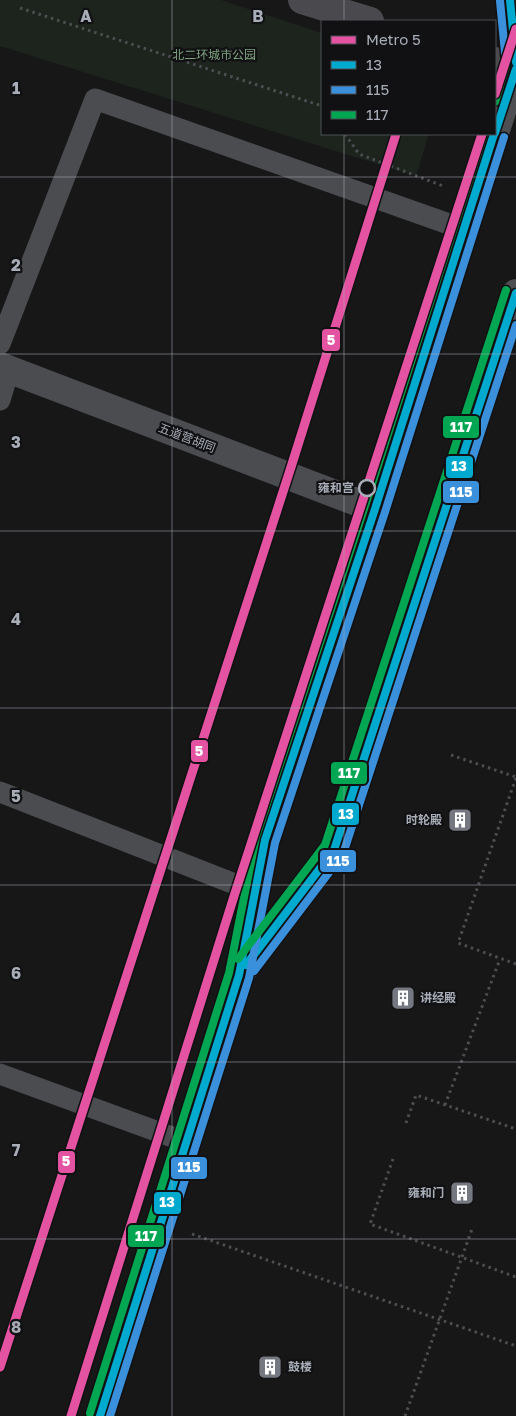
<svg xmlns="http://www.w3.org/2000/svg" width="516" height="1416" font-family="'Golos Text','Noto Sans SC',sans-serif">
<style>
.green{fill:#1d241e}
.lines{fill:none;stroke-linecap:round;stroke-linejoin:round}
.path{stroke:#4d4e52;stroke-width:3;stroke-dasharray:2.5 4;stroke-linecap:butt}
.lane{stroke:#4b4c50;stroke-width:21}
.street{stroke:#4b4c50;stroke-width:28}
.secondary{stroke:#4a4a4e;stroke-width:28}
.primary{stroke:#4d4f52;stroke-width:28}
.bus-1-casing{stroke:#111113;stroke-width:11}
.bus-2-casing{stroke:#111113;stroke-width:11}
.bus-3-casing{stroke:#111113;stroke-width:11}
.bus-1{stroke:#00a9ce;stroke-width:8}
.bus-2{stroke:#3a90db;stroke-width:8}
.bus-3{stroke:#00a651;stroke-width:8}
.metro-1-casing{stroke:#111113;stroke-width:12}
.metro-1{stroke:#e353a1;stroke-width:9}
.grid{fill:none;stroke:#a8adb8;stroke-width:1;stroke-opacity:0.55}
.stop-dot{fill:#111113;stroke:#a8adb8;stroke-width:2.5}
.labels{text-anchor:middle;stroke-width:4.5;stroke-linejoin:round;paint-order:stroke}
.park-label{font-size:12px;fill:#7fa381;stroke:#111113}
.street-label{font-size:12px;fill:#a8adb8;stroke:#111113}
.stop-label{font-size:12px;font-weight:bold;fill:#a8adb8;stroke:#111113;text-anchor:end}
.poi-label{font-size:12px;font-weight:bold;fill:#a8adb8;stroke:#111113;text-anchor:end}
.grid-label{font-size:16px;text-anchor:middle;font-weight:bold;fill:#a8adb8;stroke:#111113;stroke-width:4.5;stroke-linejoin:round;paint-order:stroke}
.line-badge{stroke:#111113;stroke-width:2}
.badge-label{font-size:14px;text-anchor:middle;font-weight:bold;fill:#fff}
</style>
<rect width="100%" height="100%" fill="#171717"/>
<!-- green -->
<polygon class="green" points="0,0 221,0 322,33 322,134 429,134 416,176 0,46"/>
<g class="lines">
<!-- path -->
<g class="path">
<polyline points="20,8 322,106"/>
<polyline points="345,134 359,154 443,186"/>
<polyline points="451,755 516,777"/>
<polyline points="516,778 458,943 516,964"/>
<polyline points="445,1105 500,959"/>
<polyline points="406,1123 416,1095 516,1129"/>
<polyline points="393,1159 370,1224 516,1277"/>
<polyline points="192,1234 516,1346"/>
<polyline points="405,1416 472,1229"/>
</g>
<!-- lane -->
<g class="lane">
<polyline points="0,344 95,99 463,229"/>
<polyline points="0,400 9,370"/>
<polyline points="0,792 255,892"/>
<polyline points="0,1074 186,1142"/>
</g>
<!-- street -->
<polyline class="street" points="0,366 375,509"/>
<!-- secondary -->
<g class="secondary">
<polyline points="302,0 370,21"/>
<polyline points="495,61 516,67"/>
</g>
<!-- primary -->
<g class="primary">
<polyline points="510,0 516,62"/>
<polyline points="495,133 516,69"/>
<polyline points="243,970 334,850 516,293"/>
<polyline points="100,1416 239,975 265,840 375,509 494,134"/>
</g>
<!-- bus-1 casing -->
<g class="bus-1-casing">
<g id="bus-1">
<polyline points="510,0 516,62"/>
<polyline points="495,133 516,69"/>
<polyline points="246,965 334,850 516,293"/>
<polyline points="100,1416 239,975 265,840 375,509 494,134"/>
</g>
</g>
<!-- bus-2 casing -->
<g class="bus-2-casing">
<g id="bus-2">
<polyline points="500,1 506,63"/>
<polyline points="254,971 343,854 516,325"/>
<polyline points="110,1416 249,978 275,843 385,512 504,137"/>
</g>
</g>
<!-- bus-3 casing -->
<g class="bus-3-casing">
<g id="bus-3">
<polyline points="495,102 506,66"/>
<polyline points="238,959 325,845 506,290"/>
<polyline points="90,1413 229,973 256,837 365,506 484,134"/>
</g>
</g>
<!-- bus-1 -->
<use href="#bus-1" class="bus-1"/>
<!-- bus-2 -->
<use href="#bus-2" class="bus-2"/>
<!-- bus-3 -->
<use href="#bus-3" class="bus-3"/>
<!-- metro-1 casing -->
<g class="metro-1-casing">
<g id="metro-1">
<polyline points="495,94 516,29"/>
<polyline points="0,1367 292,464 396,134"/>
<polyline points="71,1416 235,893 482,134"/>
</g>
</g>
<!-- metro-1 -->
<use href="#metro-1" class="metro-1"/>
</g>
<!-- grid -->
<path class="grid" d="M172 0V1416M344 0V21M344 134V1416M0 177H516M0 354H516M0 531H516M0 708H516M0 885H516M0 1062H516M0 1239H516"/>
<!-- icons -->
<defs>
<g id="building-square" transform="scale(1.25)"><rect x="-9" y="-9" width="18" height="18" rx="4" fill="#757880" stroke="#111113"/><path d="M-4-6H4V6H1V3H-1V6H-4ZM-2.5-4.3h1.7v1.8h-1.7ZM.8-4.3h1.7v1.8H.8ZM-2.5-1h1.7V.8h-1.7ZM.8-1h1.7V.8H.8Z" fill="#fff"/></g>
</defs>
<g fill-rule="evenodd">
<use href="#building-square" x="460" y="820"/>
<use href="#building-square" x="403" y="998"/>
<use href="#building-square" x="462" y="1193"/>
<use href="#building-square" x="270" y="1367"/>
</g>
<!-- markers -->
<circle class="stop-dot" cx="367" cy="488" r="8"/>
<g class="labels">
<!-- park labels -->
<g class="park-label">
<text x="214" y="59">北二环城市公园</text>
</g>
<!-- street labels -->
<g class="street-label">
<text transform="translate(187 438) rotate(21)" y="4">五道营胡同</text>
</g>
<!-- stop labels -->
<g class="stop-label">
<text x="354" y="492">雍和宫</text>
</g>
<!-- poi labels -->
<g class="poi-label">
<text x="442" y="824">时轮殿</text>
<text x="420" y="1002" text-anchor="start">讲经殿</text>
<text x="444" y="1197">雍和门</text>
<text x="288" y="1371" text-anchor="start">鼓楼</text>
</g>
</g>
<g class="grid-label">
<text x="86" y="22">A</text>
<text x="258" y="22">B</text>
<text x="16" y="94">1</text>
<text x="16" y="271">2</text>
<text x="16" y="448">3</text>
<text x="16" y="625">4</text>
<text x="16" y="802">5</text>
<text x="16" y="979">6</text>
<text x="16" y="1156">7</text>
<text x="16" y="1333">8</text>
</g>
<g class="line-badge">
<rect x="321" y="328" width="20" height="24" rx="5" fill="#e353a1"/>
<rect x="442" y="415" width="38" height="24" rx="5" fill="#00a651"/>
<rect x="445" y="455" width="29" height="24" rx="5" fill="#00a9ce"/>
<rect x="442" y="480" width="38" height="24" rx="5" fill="#3a90db"/>
<rect x="190" y="739" width="19" height="24" rx="5" fill="#e353a1"/>
<rect x="330" y="761" width="38" height="24" rx="5" fill="#00a651"/>
<rect x="331" y="802" width="29" height="24" rx="5" fill="#00a9ce"/>
<rect x="319" y="849" width="38" height="24" rx="5" fill="#3a90db"/>
<rect x="57" y="1150" width="19" height="24" rx="5" fill="#e353a1"/>
<rect x="170" y="1156" width="38" height="24" rx="5" fill="#3a90db"/>
<rect x="153" y="1191" width="29" height="24" rx="5" fill="#00a9ce"/>
<rect x="127" y="1224" width="38" height="24" rx="5" fill="#00a651"/>
</g>
<g class="badge-label">
<text x="331" y="345">5</text>
<text x="461" y="432">117</text>
<text x="459" y="471">13</text>
<text x="461" y="497">115</text>
<text x="199" y="756">5</text>
<text x="349" y="778">117</text>
<text x="346" y="819">13</text>
<text x="338" y="866">115</text>
<text x="66" y="1166">5</text>
<text x="189" y="1172">115</text>
<text x="167" y="1207">13</text>
<text x="146" y="1241">117</text>
</g>
<!-- legend -->
<rect x="321" y="20" width="175" height="115" fill="#111113" stroke="#4d4f55"/>
<rect x="331" y="36" width="25" height="8" fill="#e353a1" stroke="#4d4f55"/>
<text x="366" y="45" font-size="15" fill="#a8adb8">Metro 5</text>
<rect x="331" y="61" width="25" height="8" fill="#00a9ce" stroke="#4d4f55"/>
<text x="366" y="70" font-size="15" fill="#a8adb8">13</text>
<rect x="331" y="86" width="25" height="8" fill="#3a90db" stroke="#4d4f55"/>
<text x="366" y="95" font-size="15" fill="#a8adb8">115</text>
<rect x="331" y="111" width="25" height="8" fill="#00a651" stroke="#4d4f55"/>
<text x="366" y="120" font-size="15" fill="#a8adb8">117</text>
</svg>
